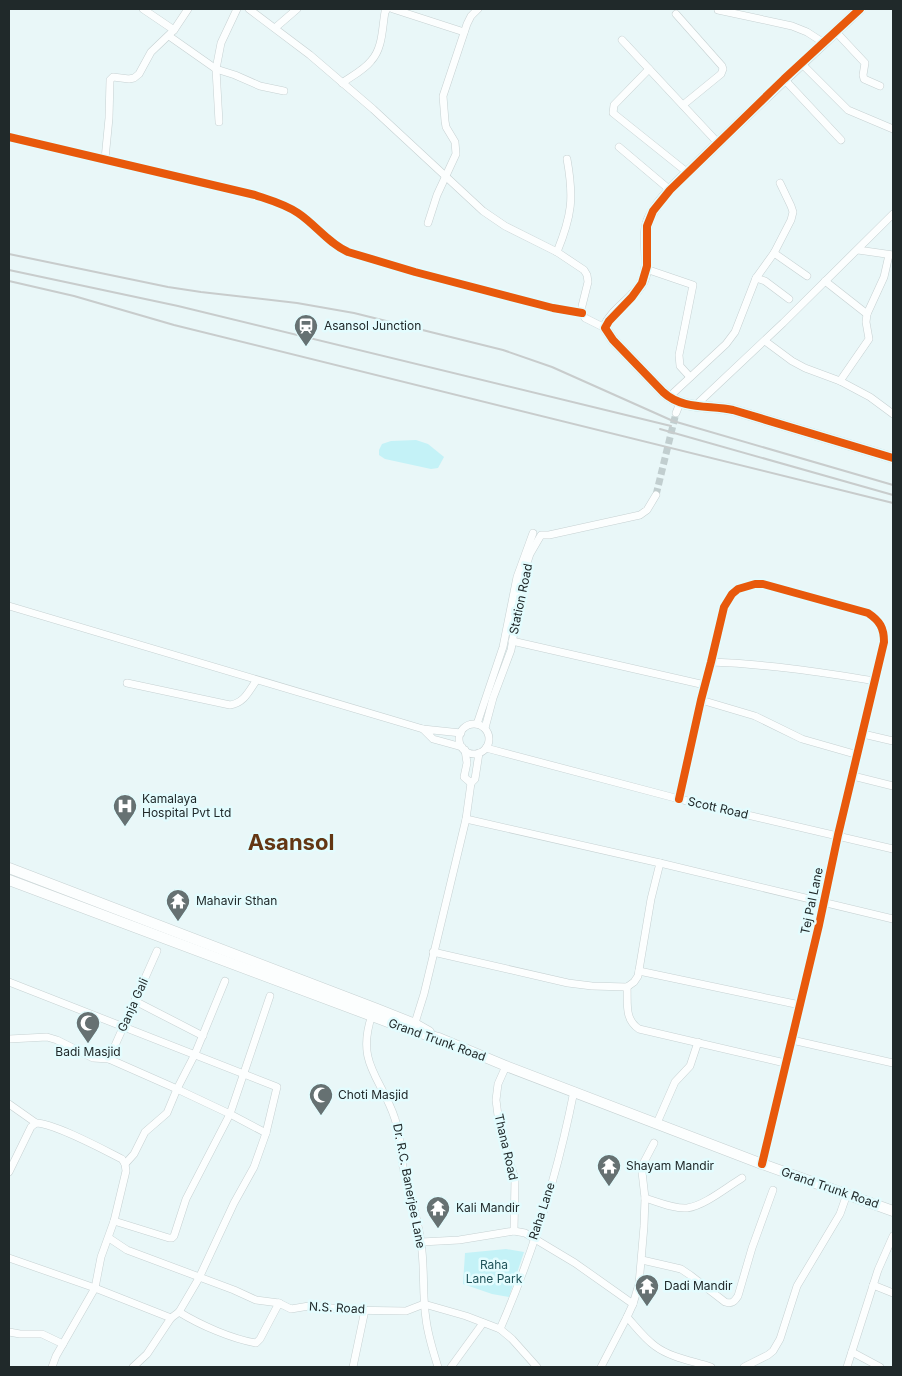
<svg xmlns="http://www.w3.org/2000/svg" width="902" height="1376" font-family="Inter,sans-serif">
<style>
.green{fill:#c4f2f7}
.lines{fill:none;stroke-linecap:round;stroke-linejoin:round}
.street-tunnel{stroke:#c1cecf;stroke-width:7;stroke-dasharray:7 3.5;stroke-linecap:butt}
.street-casing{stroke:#c6d1d2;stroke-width:8}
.secondary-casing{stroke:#c6d1d2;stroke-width:11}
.primary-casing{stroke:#c6d1d2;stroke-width:11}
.street{stroke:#fcfefe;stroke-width:7}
.secondary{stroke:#fcfefe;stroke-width:10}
.primary{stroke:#fcfefe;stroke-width:10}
.rail{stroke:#c8cccc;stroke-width:2}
.cycleway-casing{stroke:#e3fcfe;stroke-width:11}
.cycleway{stroke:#e8590c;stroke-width:8}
.labels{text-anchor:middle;stroke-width:5;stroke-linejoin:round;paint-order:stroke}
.poi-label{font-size:12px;fill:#20292a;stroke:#e3fcfe;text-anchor:start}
.street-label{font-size:12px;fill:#20292a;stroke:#e3fcfe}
.park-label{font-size:12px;fill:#1f5258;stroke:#e3fcfe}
.town-label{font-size:22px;font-weight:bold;fill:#633613;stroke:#e3fcfe}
</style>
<rect width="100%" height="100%" fill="#e9f7f8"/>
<!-- green -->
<g class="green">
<polygon points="416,440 428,444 444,457 438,468 431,469 385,459 379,455 379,450 382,444 391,441"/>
<polygon points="506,1249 524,1252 509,1297 492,1294 463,1284 465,1253"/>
</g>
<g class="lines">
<!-- street-tunnel -->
<polyline class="street-tunnel" points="656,495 676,413"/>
<!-- street casing -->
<g class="street-casing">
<g id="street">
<polyline points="143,9 174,30"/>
<polyline points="249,9 310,55 373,109 483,211 505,226 557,252 584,270 587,275 588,282 582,306 582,313 585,318 605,328"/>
<polyline points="393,9 464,32"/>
<polyline points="718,10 792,26 807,32 824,43"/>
<polyline points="676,14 722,66 723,69 721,74 683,105"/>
<polyline points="275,28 297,9"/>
<polyline points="836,32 865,63 863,75 864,79 880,86"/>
<polyline points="169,36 216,69 235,75 260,86 284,91"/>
<polyline points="622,40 718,143"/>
<polyline points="801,63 848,110 893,129"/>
<polyline points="649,69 614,105 613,113 688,173"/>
<polyline points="784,79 841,140"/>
<path d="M342 83C352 76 364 70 371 61 383 48 382 28 385 12L387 9"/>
<polyline points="219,122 216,69 221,43 237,9"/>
<path d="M9 137 255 195C270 200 285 204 298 213 316 225 328 243 348 252L415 272 553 308 582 313"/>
<polyline points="619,147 670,190"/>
<polyline points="105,159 109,118 110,80 113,77 129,79 134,78 139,74 151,52 174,30 188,9"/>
<polyline points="428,223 437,195 456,154 455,142 446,127 445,121 443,96 467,24 471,16 478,9"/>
<polyline points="858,250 893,255"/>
<path d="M557 252C572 215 574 198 567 159"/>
<polyline points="774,253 807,276"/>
<polyline points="646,269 693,285 679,355 680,366 690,377"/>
<polyline points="756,278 765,281 789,299"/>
<polyline points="825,281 867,314"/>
<polyline points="765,341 792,361 805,368 840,381 870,397 893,414"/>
<polyline points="840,381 869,339 866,322 867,314 884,277 889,255"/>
<polyline points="669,397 726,344 735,332 756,278 774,253 791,220 793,212 791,206 780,183"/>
<polyline points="695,406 783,323 893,214"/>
<polyline points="676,413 680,403"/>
<polyline points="9,606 423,729"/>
<polyline points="512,641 705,685"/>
<path d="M711 662C767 664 820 672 875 681"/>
<path d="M127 683 230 705C244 703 249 691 256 681"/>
<polyline points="701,700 755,716 802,739 858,755"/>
<polyline points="477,724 503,647 517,577 533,533"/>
<circle cx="474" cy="739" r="15"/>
<polyline points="485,728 493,698 511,650 524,572 530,554 541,535 549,535 640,515 647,510 656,495"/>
<polyline points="461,733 423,729 433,739 462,747"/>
<polyline points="863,734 893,741"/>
<polyline points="486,748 679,799 893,849"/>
<polyline points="465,750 467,763 464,777 471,783 475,779 479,753"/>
<polyline points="853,776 893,786"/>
<path d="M679 799 701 700 711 662 724 607 732 594 738 589 755 584H763L868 613C880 621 884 628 884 642L838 835 819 925 762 1164"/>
<polyline points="466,819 660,863 893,919"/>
<polyline points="433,952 568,983 592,986 627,987 634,982 638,976 651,899 660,863"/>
<polyline points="639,971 800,1005"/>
<polyline points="9,982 277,1087 266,1133 254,1167 234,1203 199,1278 179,1312"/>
<path d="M627 987C628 1003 624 1019 639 1029L785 1063"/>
<polyline points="135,1001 203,1036"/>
<path d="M372 1015C355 1064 382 1078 395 1119 401 1136 400 1155 404 1172 410 1196 418 1218 421 1243 425 1268 422 1294 426 1319 428 1336 433 1351 438 1367"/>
<polyline points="414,1026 424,994 466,819 471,783"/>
<polyline points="9,1039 47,1037 57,1040 93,1058 109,1059 177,1089 230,1114 266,1133"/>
<polyline points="792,1040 893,1063"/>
<polyline points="109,1059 157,951"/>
<polyline points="506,1066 498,1084 496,1100 500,1131 515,1179 514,1231"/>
<polyline points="9,1104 36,1123"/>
<polyline points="657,1123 675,1082 690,1066 698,1042"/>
<polyline points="125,1164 134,1154 145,1132 167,1113 177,1089 195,1054 225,981"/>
<path d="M9 1172 31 1127 36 1123C54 1123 104 1150 122 1159L125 1164 126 1171 114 1221 101 1257 95 1288 56 1356 52 1367"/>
<path d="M645 1198C658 1202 674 1209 687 1208 704 1206 727 1187 742 1178"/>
<polyline points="114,1221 169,1238 172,1238 174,1236 186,1199 230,1114 270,996"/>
<polyline points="109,1238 127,1250 234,1290 256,1300 279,1303"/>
<path d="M421 1242 459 1240 514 1231 525 1233 575 1263 633 1304 627 1317C636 1327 644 1338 655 1346 671 1358 693 1361 711 1367"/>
<path d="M9 1258 95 1288 171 1318 179 1312C200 1325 232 1339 256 1343L260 1339 279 1303 291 1309 315 1305 342 1310 406 1311 424 1304 466 1316 500 1329 512 1339 537 1367"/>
<path d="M642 1260 681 1269 690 1275 725 1302C732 1304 734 1302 738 1296L752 1248 773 1190"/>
<polyline points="873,1285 893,1293"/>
<polyline points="633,1304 639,1284 644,1226 645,1198 642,1172 644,1162 654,1143"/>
<path d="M500 1329C533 1253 558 1172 574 1091"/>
<polyline points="9,1332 20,1334 42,1334 63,1344"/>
<polyline points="852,1352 880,1367"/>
<polyline points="133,1367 147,1354 171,1318"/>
<polyline points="353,1367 365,1310"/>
<polyline points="451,1367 483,1323"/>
<polyline points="601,1367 627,1317"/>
<polyline points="744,1367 768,1355 773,1351 780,1339 797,1286 840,1214 847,1194"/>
<polyline points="847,1367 878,1270 893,1236"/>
</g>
</g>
<!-- secondary casing -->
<g class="secondary-casing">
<path id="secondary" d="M860 9C810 56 760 102 711 150 692 169 662 193 650 217 640 237 652 261 643 281 635 299 611 310 605 328L613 340 663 392C682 410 710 405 733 410L893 458"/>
</g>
<!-- primary casing -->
<g class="primary-casing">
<g id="primary">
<polyline points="9,868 377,1009 415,1024 429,1032"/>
<polyline points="9,880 412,1031 439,1038 506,1066 762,1164 893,1211"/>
</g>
</g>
<!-- street -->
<use href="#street" class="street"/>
<!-- secondary -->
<use href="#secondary" class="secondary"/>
<!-- primary -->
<use href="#primary" class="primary"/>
<!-- rail -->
<g class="rail">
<polyline points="9,254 168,287 201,292 297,303 354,313 503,350 552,367 673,421 893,485"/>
<polyline points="9,270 178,306 671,426"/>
<polyline points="9,281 74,296 174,325 893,503"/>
<polyline points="660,429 893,495"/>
</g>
<!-- cycleway casing -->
<g class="cycleway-casing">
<g id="cycleway">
<path d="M860 9 784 79 670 190 653 211 647 226V266L642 283 632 297 609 321 605 328 613 340 663 392C682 410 710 405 733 410L893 458"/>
<path d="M9 137 255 195C270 200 285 204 298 213 316 225 328 243 348 252L415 272 553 308 582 313"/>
<path d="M679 799 701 700 711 662 724 607 732 594 738 589 755 584H763L868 613C880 621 884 628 884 642L838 835 819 925 762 1164"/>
</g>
</g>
<!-- cycleway -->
<use href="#cycleway" class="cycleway"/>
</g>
<!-- icons -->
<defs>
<g id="station-pin" transform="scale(1.25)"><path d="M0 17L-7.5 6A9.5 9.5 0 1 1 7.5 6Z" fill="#667172" stroke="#e3fcfe"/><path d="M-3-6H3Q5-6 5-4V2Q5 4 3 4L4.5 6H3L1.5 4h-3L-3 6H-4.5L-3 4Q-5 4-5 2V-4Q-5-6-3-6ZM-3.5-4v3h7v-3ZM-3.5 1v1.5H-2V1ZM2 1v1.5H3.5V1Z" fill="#fff"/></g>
<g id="hospital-pin" transform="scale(1.25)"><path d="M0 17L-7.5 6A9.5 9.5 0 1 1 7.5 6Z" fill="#667172" stroke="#e3fcfe"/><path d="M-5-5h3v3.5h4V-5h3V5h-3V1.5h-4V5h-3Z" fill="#fff"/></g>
<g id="temple-pin" transform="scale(1.25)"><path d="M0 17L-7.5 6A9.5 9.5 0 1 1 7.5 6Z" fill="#667172" stroke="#e3fcfe"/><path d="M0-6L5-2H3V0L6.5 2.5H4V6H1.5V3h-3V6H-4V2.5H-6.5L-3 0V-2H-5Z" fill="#fff"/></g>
<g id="mosque-pin" transform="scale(1.25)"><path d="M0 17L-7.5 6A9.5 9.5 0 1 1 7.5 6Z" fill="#667172" stroke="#e3fcfe"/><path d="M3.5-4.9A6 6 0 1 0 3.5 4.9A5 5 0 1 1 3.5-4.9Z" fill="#fff"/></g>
</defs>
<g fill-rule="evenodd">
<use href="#station-pin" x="306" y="326"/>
<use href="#hospital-pin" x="125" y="806"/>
<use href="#temple-pin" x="178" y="901"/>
<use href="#mosque-pin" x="88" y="1023"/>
<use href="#mosque-pin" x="321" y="1095"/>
<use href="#temple-pin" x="609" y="1166"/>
<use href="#temple-pin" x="438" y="1208"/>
<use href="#temple-pin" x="647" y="1286"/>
</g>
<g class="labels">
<!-- poi labels -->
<g class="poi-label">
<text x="324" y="330">Asansol Junction</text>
<text x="142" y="803">Kamalaya<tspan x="142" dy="14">Hospital Pvt Ltd</tspan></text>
<text x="196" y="905">Mahavir Sthan</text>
<text x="88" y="1056" text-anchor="middle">Badi Masjid</text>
<text x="338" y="1099">Choti Masjid</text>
<text x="626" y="1170">Shayam Mandir</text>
<text x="456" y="1212">Kali Mandir</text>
<text x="664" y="1290">Dadi Mandir</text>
</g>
<!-- street labels -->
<g class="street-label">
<text transform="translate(521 599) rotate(-78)" y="4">Station Road</text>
<text transform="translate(718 808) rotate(13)" y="4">Scott Road</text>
<text transform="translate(812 901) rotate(-78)" y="4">Tej Pal Lane</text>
<text transform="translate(133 1005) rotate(-66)" y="4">Ganja Gali</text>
<text transform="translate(437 1040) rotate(20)" y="4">Grand Trunk Road</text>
<text transform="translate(506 1147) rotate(77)" y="4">Thana Road</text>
<text transform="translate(409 1186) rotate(79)" y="4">Dr. R.C. Banerjee Lane</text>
<text transform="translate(830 1188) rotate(19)" y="4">Grand Trunk Road</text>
<text transform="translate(542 1211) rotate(-72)" y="4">Raha Lane</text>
<text transform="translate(337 1308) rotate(3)" y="4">N.S. Road</text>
</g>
<!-- park labels -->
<g class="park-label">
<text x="494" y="1269">Raha<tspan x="494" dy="14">Lane Park</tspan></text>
</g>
<!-- town labels -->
<g class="town-label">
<text x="291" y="850">Asansol</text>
</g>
</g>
<!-- border -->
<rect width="902" height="1376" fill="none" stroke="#20292a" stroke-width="20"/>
</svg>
